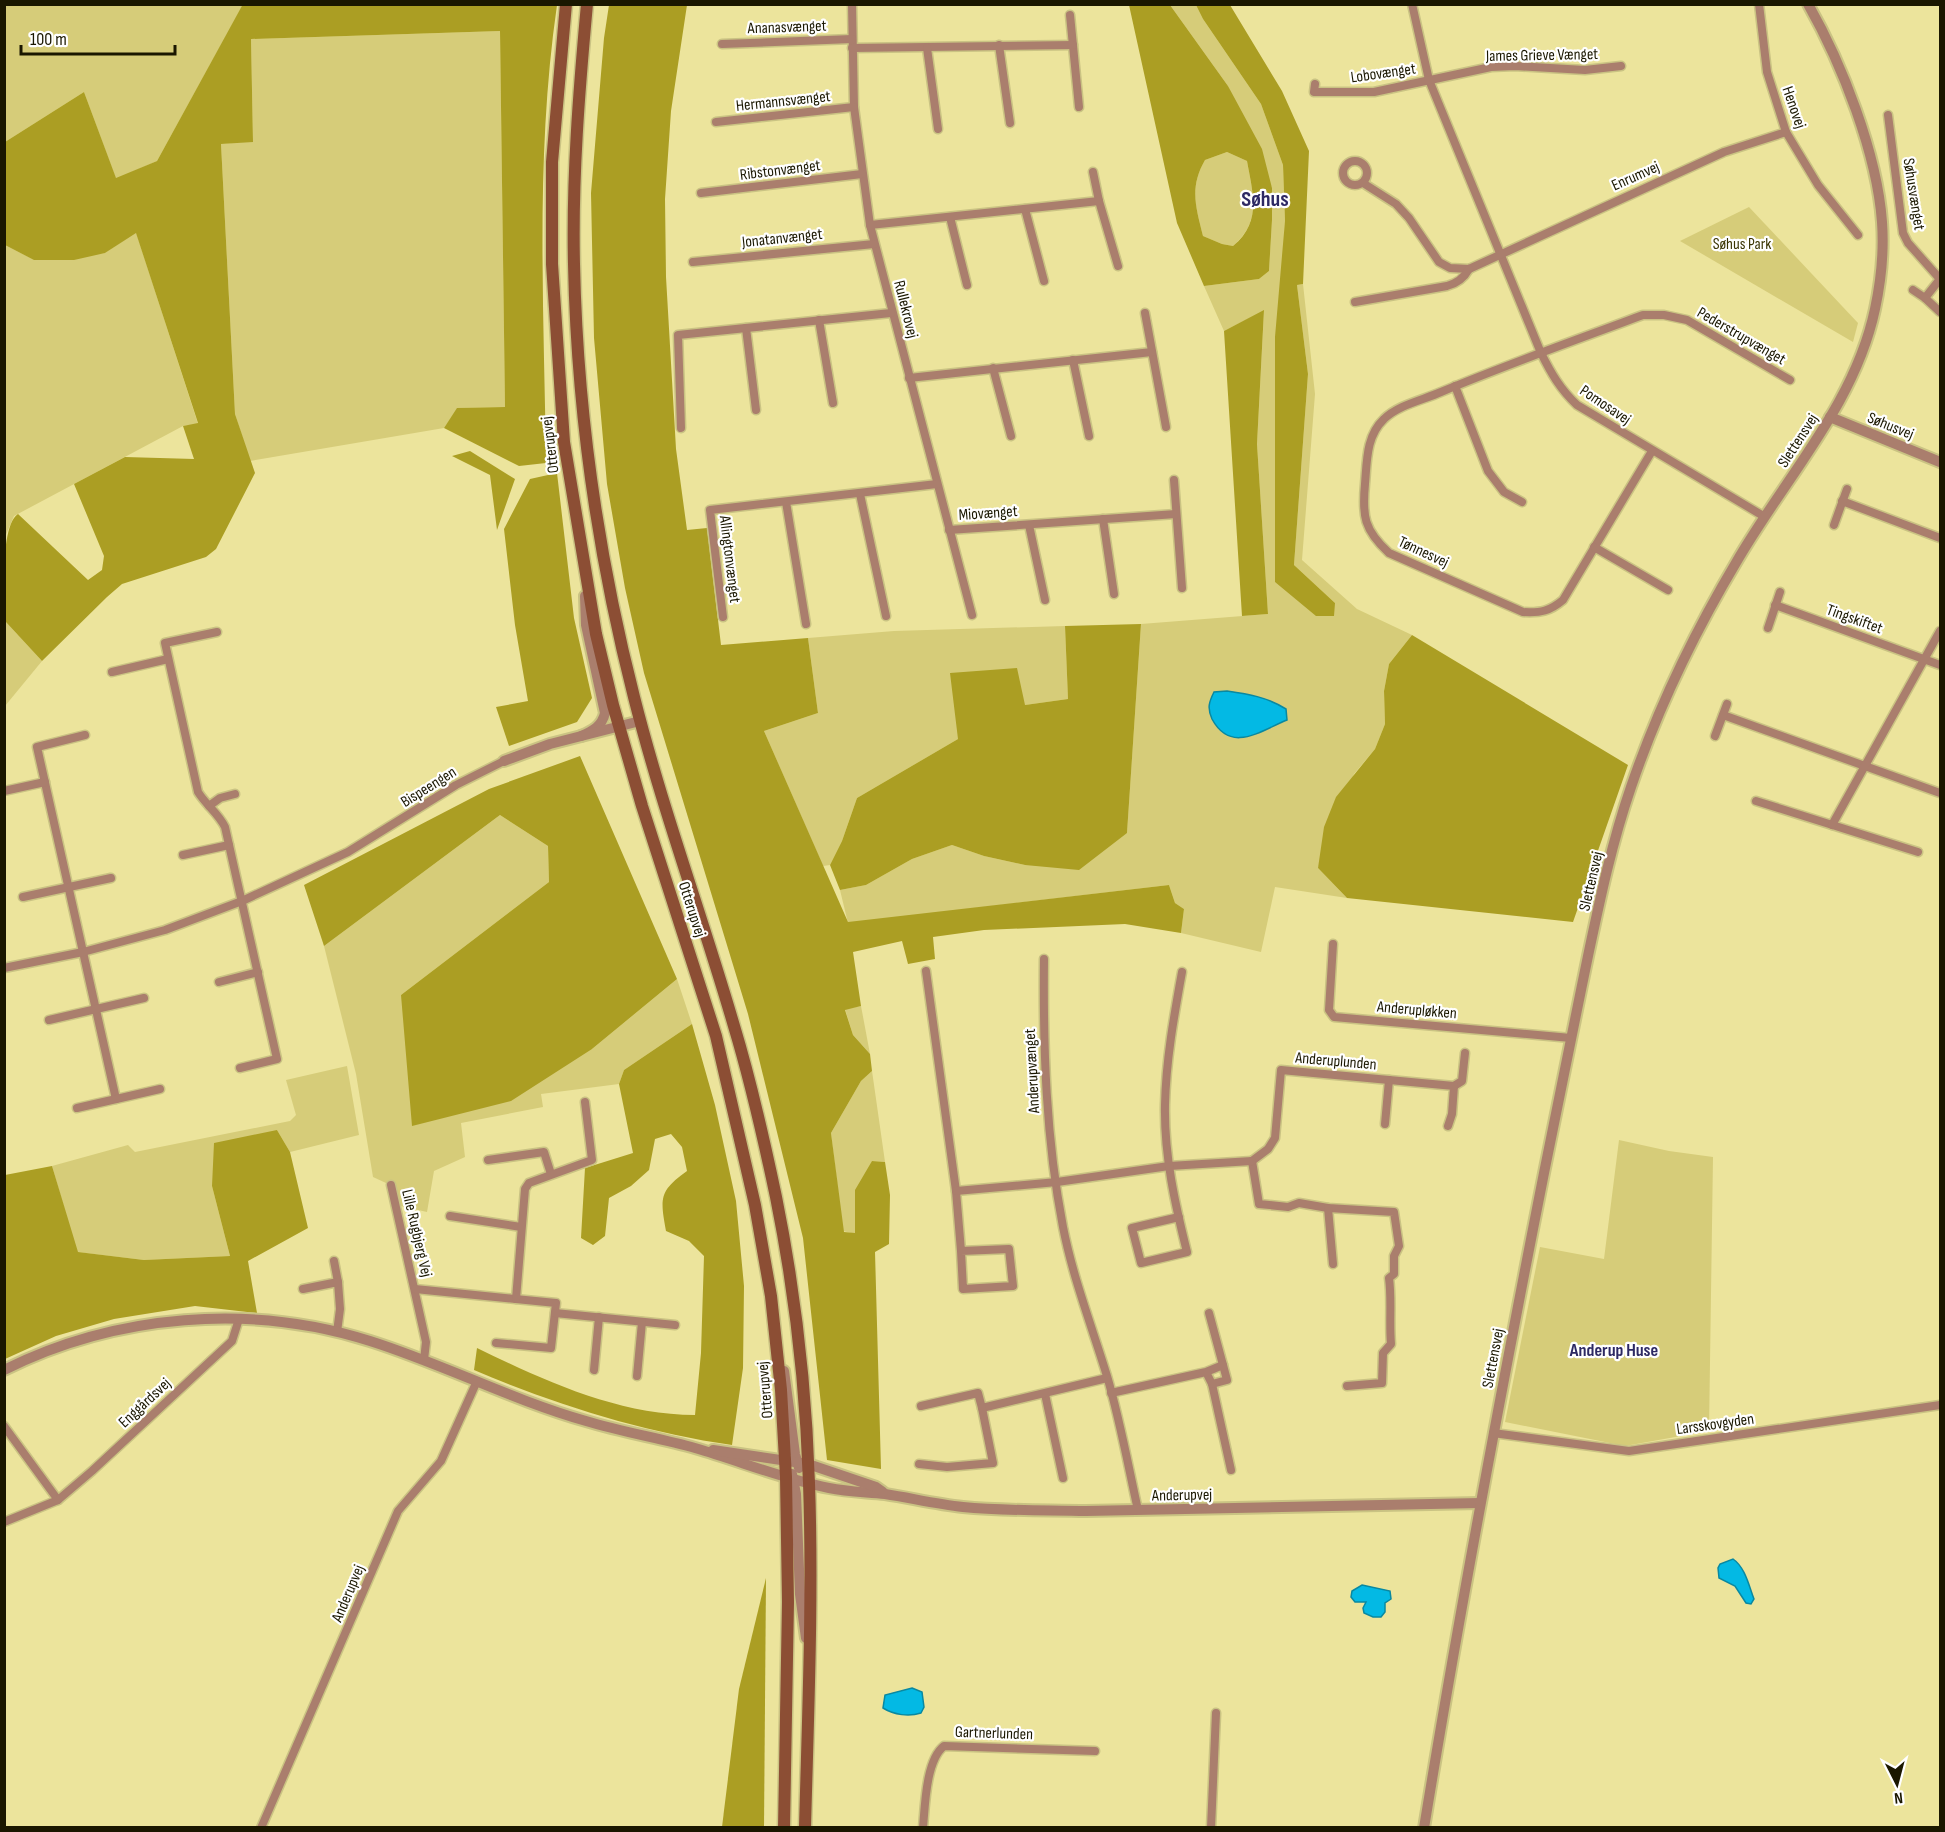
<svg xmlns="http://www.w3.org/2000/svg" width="1945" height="1832" font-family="'Sofia Sans Condensed',sans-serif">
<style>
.green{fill:#d6cc79}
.forest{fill:#ab9e23;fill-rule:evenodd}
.water{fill:#03b9e4;stroke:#0a88a0;stroke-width:1.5}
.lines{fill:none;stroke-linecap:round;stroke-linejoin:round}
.minor-casing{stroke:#cac383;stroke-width:11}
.tertiary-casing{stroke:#cac383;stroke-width:14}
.secondary-casing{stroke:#cac383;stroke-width:15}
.minor{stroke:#aa7e6d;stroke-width:8}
.tertiary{stroke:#aa7e6d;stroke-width:10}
.secondary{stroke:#8c4e34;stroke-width:12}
.labels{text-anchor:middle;stroke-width:4.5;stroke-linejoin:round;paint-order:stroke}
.street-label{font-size:16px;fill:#1a1700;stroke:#fff}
.park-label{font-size:16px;fill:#3a3402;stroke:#fff}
.neighbourhood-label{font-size:18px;font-weight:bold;fill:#2d2963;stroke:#fff}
.district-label{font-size:22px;font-weight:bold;fill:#2d2963;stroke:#fff}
</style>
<rect width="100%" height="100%" fill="#ece49c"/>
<!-- green -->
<g class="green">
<polygon points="4,5 243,5 157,161 116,179 84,92 5,142"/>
<polygon points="1170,5 1196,5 1203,19 1261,104 1283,165 1285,221 1275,582 1335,603 1294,565 1308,374 1297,285 1303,284 1315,394 1302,560 1357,609 1412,635 1389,664 1384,691 1385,724 1375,749 1354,774 1318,868 1347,898 1275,887 1261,952 1181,933 1184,909 1175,903 1169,885 848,923 840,890 866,885 912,859 952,845 984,856 1025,865 1127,833 1141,624 1268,614 1257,444 1264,311 1224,331 1204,286 1259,279 1269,271 1272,220 1272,188 1228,86"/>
<polygon points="500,31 505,407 458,408 444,428 250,461 235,414 221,144 253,141 251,39"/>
<path d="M1227 152 1247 161C1253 195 1262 221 1233 246L1222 244 1203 236C1196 207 1189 188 1205 160Z"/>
<polygon points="1749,207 1858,323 1853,342 1680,241"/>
<polygon points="136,232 198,424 183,426 14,516 5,537 5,245 35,260 105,253"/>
<polygon points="5,621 42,661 5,706"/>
<polygon points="1065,626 1068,699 1025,705 958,739 857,798 842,841 830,865 823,866 764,731 818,713 808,638 894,631"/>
<polygon points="500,815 548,846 549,882 401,995 592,1049 677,979 692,1024 624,1070 619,1084 541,1094 543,1107 461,1123 465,1157 434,1171 427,1212 392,1204 386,1183 373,1177 356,1074 324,946"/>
<polygon points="861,1006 870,1054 853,1035 845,1009"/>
<polygon points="347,1066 359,1135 290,1152 277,1130 212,1186 230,1256 144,1260 77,1252 52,1166 128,1145 135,1152 290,1121 296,1115 286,1080"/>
<polygon points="872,1071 885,1162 872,1161 855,1234 843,1231 831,1133 861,1081"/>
<polygon points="1619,1140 1669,1151 1713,1157 1709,1431 1625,1446 1505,1422 1540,1247 1604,1259"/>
</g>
<!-- forest -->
<g class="forest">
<path d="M243 4 557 5C535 156 544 310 546 463L519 466 444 428 457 408 505 407 500 31 251 39 253 142 221 144 235 414 255 473 216 549 206 557 122 584 107 597 42 661 5 621C4 598 0 526 18 514L88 580 102 570 104 556 74 484 125 457 194 459 183 426 198 423 136 233 105 253 74 260H34L5 245V142L84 92 116 178 157 161Z"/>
<polygon points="609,5 687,5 671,111 665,199 666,277 676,449 687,530 707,528 721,645 808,638 818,713 764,731 848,922 1169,885 1175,903 1184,909 1181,933 1125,924 984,930 933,937 935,959 908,964 902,941 853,952 861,1006 845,1010 853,1035 870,1054 872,1071 861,1081 831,1133 844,1232 855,1233 855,1190 872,1161 885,1162 890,1195 889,1244 875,1252 881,1469 827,1460 803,1238 748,1014 644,673 625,588 607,484 594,338 591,193 604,38"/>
<path d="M1129 5H1170L1228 86 1262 149 1272 188V220L1269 271 1259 279 1204 286 1177 223ZM1227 152 1247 161C1253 194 1262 222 1233 246L1222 244 1203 236C1196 207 1189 188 1205 160Z"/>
<polygon points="1196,5 1230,5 1282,91 1309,151 1303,284 1297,285 1308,374 1294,565 1335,603 1334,616 1316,616 1275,582 1275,337 1285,221 1283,165 1261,104 1203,19"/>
<polygon points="1264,310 1257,444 1268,614 1242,616 1224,331"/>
<polygon points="470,451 515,479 497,530 490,475 452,456"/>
<polygon points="557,473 574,618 592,698 577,722 509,746 496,707 528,701 515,625 504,529 530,479"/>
<polygon points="1141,624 1127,833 1079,870 1025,865 984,856 952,845 912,859 866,885 840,890 830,865 842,841 857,798 958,739 950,673 1017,668 1025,705 1068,699 1065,626"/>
<polygon points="1412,635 1628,765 1573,922 1347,898 1318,868 1324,827 1336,797 1375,749 1385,724 1384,691 1389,664"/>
<polygon points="580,756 677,979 592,1049 511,1101 412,1126 401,995 549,882 548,846 500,815 324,946 304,885 489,789"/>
<path d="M692 1024 715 1105 736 1201 744 1286 743 1368 732 1445C643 1432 556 1405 474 1370L477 1348C545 1381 618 1415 695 1415L701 1353 704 1256 689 1241 666 1231C660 1198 659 1191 687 1171L682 1147 671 1134 655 1139 649 1170 631 1186 609 1198 605 1236 593 1245 581 1238 585 1168 633 1153 619 1084 624 1070Z"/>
<polygon points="277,1130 290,1152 308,1228 248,1261 257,1313 195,1306 114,1319 56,1336 5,1359 5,1175 52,1166 78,1252 144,1260 230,1256 212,1186 214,1143"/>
<polygon points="766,1578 764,1827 722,1827 739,1689"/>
</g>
<!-- water -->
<g class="water">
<path d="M1227 691C1248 694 1267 697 1286 709L1287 720C1260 731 1231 754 1212 719 1207 708 1209 702 1214 692Z"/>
<path d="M1733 1559C1745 1567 1749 1586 1754 1599L1751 1604 1746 1603 1735 1586 1719 1578 1718 1568 1720 1564Z"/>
<polygon points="1362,1585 1390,1591 1391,1599 1385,1603 1385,1612 1381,1617 1373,1617 1364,1613 1363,1608 1366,1602 1355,1602 1351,1597 1352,1591"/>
<path d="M912 1688 922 1692 924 1707 921 1713C909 1717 894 1715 883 1708L885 1695Z"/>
</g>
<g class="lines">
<!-- minor casing -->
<g class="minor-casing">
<g id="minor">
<polyline points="852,4 854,107 870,225 972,615"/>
<path d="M1412 4 1429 80 1541 353C1551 373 1560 389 1577 405L1765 517"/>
<polyline points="1759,4 1767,72 1786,132 1818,185 1858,235"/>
<polyline points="1070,15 1079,107"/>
<polyline points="722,44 852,39"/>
<polyline points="999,45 1010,123"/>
<polyline points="852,48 1073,45"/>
<polyline points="927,48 938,129"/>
<polyline points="1315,84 1314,92 1374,92 1491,67 1515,66 1585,70 1621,66"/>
<polyline points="1888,115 1903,233 1908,243 1940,279 1925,298"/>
<polyline points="716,122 854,107"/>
<circle cx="1355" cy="173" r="12"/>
<polyline points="1093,172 1099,201 1118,266"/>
<polyline points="1363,183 1396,204 1409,218 1439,262 1450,268 1469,269 1724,152 1786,132"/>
<polyline points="701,193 862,174"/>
<polyline points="1025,209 1044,281"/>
<polyline points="950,217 967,285"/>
<polyline points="870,225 1099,201"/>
<polyline points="693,262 874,244"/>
<polyline points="1913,290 1925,298 1940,312"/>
<path d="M1355 302 1447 286C1458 283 1464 278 1469 269"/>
<polyline points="1145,313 1166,427"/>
<polyline points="819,320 833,403"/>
<polyline points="746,328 756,410"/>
<polyline points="1073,360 1089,436"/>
<polyline points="993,368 1011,436"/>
<polyline points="909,378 1152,352"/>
<polyline points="1455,386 1488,471 1504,492 1522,502"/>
<polyline points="681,428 678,335 891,313"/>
<path d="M1652 451 1563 600C1550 611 1541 613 1523 612L1389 553C1364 530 1362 516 1365 484 1367 461 1366 436 1384 419 1398 405 1423 400 1441 392 1508 364 1576 340 1643 315H1664L1687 320 1790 380"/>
<polyline points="1174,480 1182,588"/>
<polyline points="860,494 886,616"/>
<polyline points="1842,501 1940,538"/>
<polyline points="786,502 806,624"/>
<polyline points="1103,519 1114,594"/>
<polyline points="1029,525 1045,600"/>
<polyline points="1834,525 1847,489"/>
<polyline points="949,530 1176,514"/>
<polyline points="1594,547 1668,590"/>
<polyline points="1775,605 1940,665"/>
<polyline points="723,617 710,510 937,484"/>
<polyline points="1768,628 1780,592"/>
<path d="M217 632 165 643 198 792C206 805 218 813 225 827L277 1059 240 1068"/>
<polyline points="112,672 168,659"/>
<polyline points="1723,715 1940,793"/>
<polyline points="85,735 37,747 116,1099"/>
<polyline points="1715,736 1727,704"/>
<polyline points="4,791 45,782"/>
<polyline points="1756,801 1918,852"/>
<polyline points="209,806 220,798 235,794"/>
<polyline points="1832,825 1940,631"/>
<polyline points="183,855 229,845"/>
<polyline points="23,897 111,878"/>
<polyline points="1333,944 1329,1010 1334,1017 1571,1038"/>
<path d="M1044 959C1043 1049 1046 1139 1063 1227 1073 1278 1092 1327 1107 1376 1120 1420 1128 1465 1138 1510"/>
<polyline points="4,968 83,952 165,930 242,901 348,852 456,785 504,761"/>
<polyline points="926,971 956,1191 961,1251 1009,1249 1013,1286 963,1289 961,1251"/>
<polyline points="219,982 258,972"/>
<polyline points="49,1020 144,998"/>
<polyline points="1454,1086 1462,1081 1465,1053"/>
<polyline points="77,1108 160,1089"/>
<polyline points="1385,1124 1389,1080"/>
<polyline points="488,1160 544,1152 551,1174"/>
<path d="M1252 1161 1259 1204 1288 1207 1299 1203 1328 1208 1394 1212 1399 1246 1394 1256V1274L1389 1278C1392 1300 1389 1321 1391 1344L1383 1353 1382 1383 1347 1386"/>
<polyline points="1252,1161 1268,1149 1275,1138 1281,1070 1454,1086 1452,1114 1448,1126"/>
<polyline points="391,1185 426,1342 424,1360"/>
<polyline points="956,1191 1057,1182 1169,1166 1252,1161"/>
<polyline points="1328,1208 1333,1264"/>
<polyline points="450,1216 521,1227"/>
<path d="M1179 1217 1132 1228 1141 1263 1187 1252C1175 1204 1164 1155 1165 1105 1166 1060 1174 1016 1182 972"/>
<polyline points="334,1261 338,1282"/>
<polyline points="303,1289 338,1282 340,1309 337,1332"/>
<polyline points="415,1289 556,1303 551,1348 496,1343"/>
<polyline points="516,1299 525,1189 529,1183 592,1160 585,1102"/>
<polyline points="555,1313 675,1325"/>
<polyline points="1209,1313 1223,1365"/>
<polyline points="594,1370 599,1317"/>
<polyline points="637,1376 642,1322"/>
<polyline points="1212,1384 1231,1470"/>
<polyline points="1111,1393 1206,1372 1223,1365 1227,1380 1212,1384 1206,1372"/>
<polyline points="1045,1394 1063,1478"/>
<polyline points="921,1406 978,1393 982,1408 1107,1378"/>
<polyline points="4,1426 58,1500"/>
<polyline points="1493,1433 1629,1451 1940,1405"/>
<polyline points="919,1464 947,1467 993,1463 982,1408"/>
<polyline points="4,1522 58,1500 92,1471 232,1341 239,1319"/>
<polyline points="261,1828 398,1511 441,1461 477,1381"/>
<path d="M923 1828C925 1805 926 1760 944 1746L1095 1751"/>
<polyline points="1211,1828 1216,1713"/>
</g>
</g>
<!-- tertiary casing -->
<g class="tertiary-casing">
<g id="tertiary">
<polyline points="1830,417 1940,462"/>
<path d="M581 736C593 731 602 726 605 713L586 625 585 596"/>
<polyline points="504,761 550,744 640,721"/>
<path d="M4 1370C116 1314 251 1303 370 1341 443 1364 512 1400 586 1421 622 1432 659 1438 695 1448 740 1461 783 1479 829 1488 848 1492 867 1492 885 1494 911 1498 936 1504 963 1507 1004 1511 1045 1510 1086 1511L1480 1503"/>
<polyline points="784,1371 795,1454 799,1468"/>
<polyline points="713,1450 808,1464 876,1487 883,1492"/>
<polyline points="792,1474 796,1494 800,1594 806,1638"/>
<path d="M1424 1828C1460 1608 1501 1391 1544 1173 1559 1100 1573 1028 1588 956 1600 899 1612 842 1631 787 1658 708 1694 633 1737 561 1785 478 1855 404 1875 309 1881 281 1884 250 1882 222 1877 153 1842 64 1808 4"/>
</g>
</g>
<!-- secondary casing -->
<g class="secondary-casing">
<g id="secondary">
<polyline points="566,4 552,162 552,264 564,442 596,634 613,705 642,806 716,1036 755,1205 771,1296 781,1390 786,1477 788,1602 784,1828"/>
<path d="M587 4C579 91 572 178 574 264 577 410 598 556 634 697 662 808 702 916 734 1026 751 1082 764 1140 776 1197 795 1291 806 1388 809 1483 813 1598 808 1713 805 1828"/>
</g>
</g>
<!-- minor -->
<use href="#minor" class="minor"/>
<!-- tertiary -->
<use href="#tertiary" class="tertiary"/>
<!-- secondary -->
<use href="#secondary" class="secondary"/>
</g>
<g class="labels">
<!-- street labels -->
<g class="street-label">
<text transform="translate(787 26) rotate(-2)" y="6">Ananasvænget</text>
<text transform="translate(1542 54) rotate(-1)" y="6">James Grieve Vænget</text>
<text transform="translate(1383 72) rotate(-8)" y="6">Lobovænget</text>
<text transform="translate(783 100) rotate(-6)" y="6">Hermannsvænget</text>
<text transform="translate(1795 107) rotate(71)" y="6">Henovej</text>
<text transform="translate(780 169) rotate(-7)" y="6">Ribstonvænget</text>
<text transform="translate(1635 175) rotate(-24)" y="6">Enrumvej</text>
<text transform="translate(1915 194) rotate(81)" y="6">Søhusvænget</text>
<text transform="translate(782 237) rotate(-6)" y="6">Jonatanvænget</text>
<text transform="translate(907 309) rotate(76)" y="6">Rullekrovej</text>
<text transform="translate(1742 335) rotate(30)" y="6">Pederstrupvænget</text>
<text transform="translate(1606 404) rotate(34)" y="6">Pomosavej</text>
<text transform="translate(1891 425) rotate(22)" y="6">Søhusvej</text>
<text transform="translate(1797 440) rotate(-57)" y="6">Slettensvej</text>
<text transform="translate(549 445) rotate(-97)" y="6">Otterupvej</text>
<text transform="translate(988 512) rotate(-4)" y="6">Miovænget</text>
<text transform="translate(1424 551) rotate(25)" y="6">Tønnesvej</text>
<text transform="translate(731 559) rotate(83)" y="6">Allingtonvænget</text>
<text transform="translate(1855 618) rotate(20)" y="6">Tingskiftet</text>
<text transform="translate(428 786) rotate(-32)" y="6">Bispeengen</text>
<text transform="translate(1590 881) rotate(-77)" y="6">Slettensvej</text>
<text transform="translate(693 909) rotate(72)" y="6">Otterupvej</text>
<text transform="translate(1417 1009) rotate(5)" y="6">Anderupløkken</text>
<text transform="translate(1336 1060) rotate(5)" y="6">Anderuplunden</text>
<text transform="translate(1031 1071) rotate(-93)" y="6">Anderupvænget</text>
<text transform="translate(418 1233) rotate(77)" y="6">Lille Rugbjerg Vej</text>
<text transform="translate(1492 1358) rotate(-79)" y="6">Slettensvej</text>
<text transform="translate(764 1390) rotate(-95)" y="6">Otterupvej</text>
<text transform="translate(144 1402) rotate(-43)" y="6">Enggårdsvej</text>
<text transform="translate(1715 1423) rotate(-8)" y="6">Larsskovgyden</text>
<text transform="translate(1182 1494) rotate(-1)" y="6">Anderupvej</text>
<text transform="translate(347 1593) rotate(-67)" y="6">Anderupvej</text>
<text transform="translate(994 1732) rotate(2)" y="6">Gartnerlunden</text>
</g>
<!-- park labels -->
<g class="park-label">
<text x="1742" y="249">Søhus Park</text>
</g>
<!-- neighbourhood labels -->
<g class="neighbourhood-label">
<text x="1614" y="1356">Anderup Huse</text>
</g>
<!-- district labels -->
<g class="district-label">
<text x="1265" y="206">Søhus</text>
</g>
</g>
<!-- border -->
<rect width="1945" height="1832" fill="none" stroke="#1a1700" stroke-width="12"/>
<!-- north arrow -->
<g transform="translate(1897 1784) rotate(174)" stroke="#ffffff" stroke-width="4.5" paint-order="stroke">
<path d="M0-4.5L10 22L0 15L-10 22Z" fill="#1a1700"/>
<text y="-9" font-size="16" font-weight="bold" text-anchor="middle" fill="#1a1700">N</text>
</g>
<!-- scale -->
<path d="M21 45v9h154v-9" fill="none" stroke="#1a1700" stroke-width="3"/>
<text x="30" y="45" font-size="18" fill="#1a1700" stroke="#ffffff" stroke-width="4.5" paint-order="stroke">100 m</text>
</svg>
